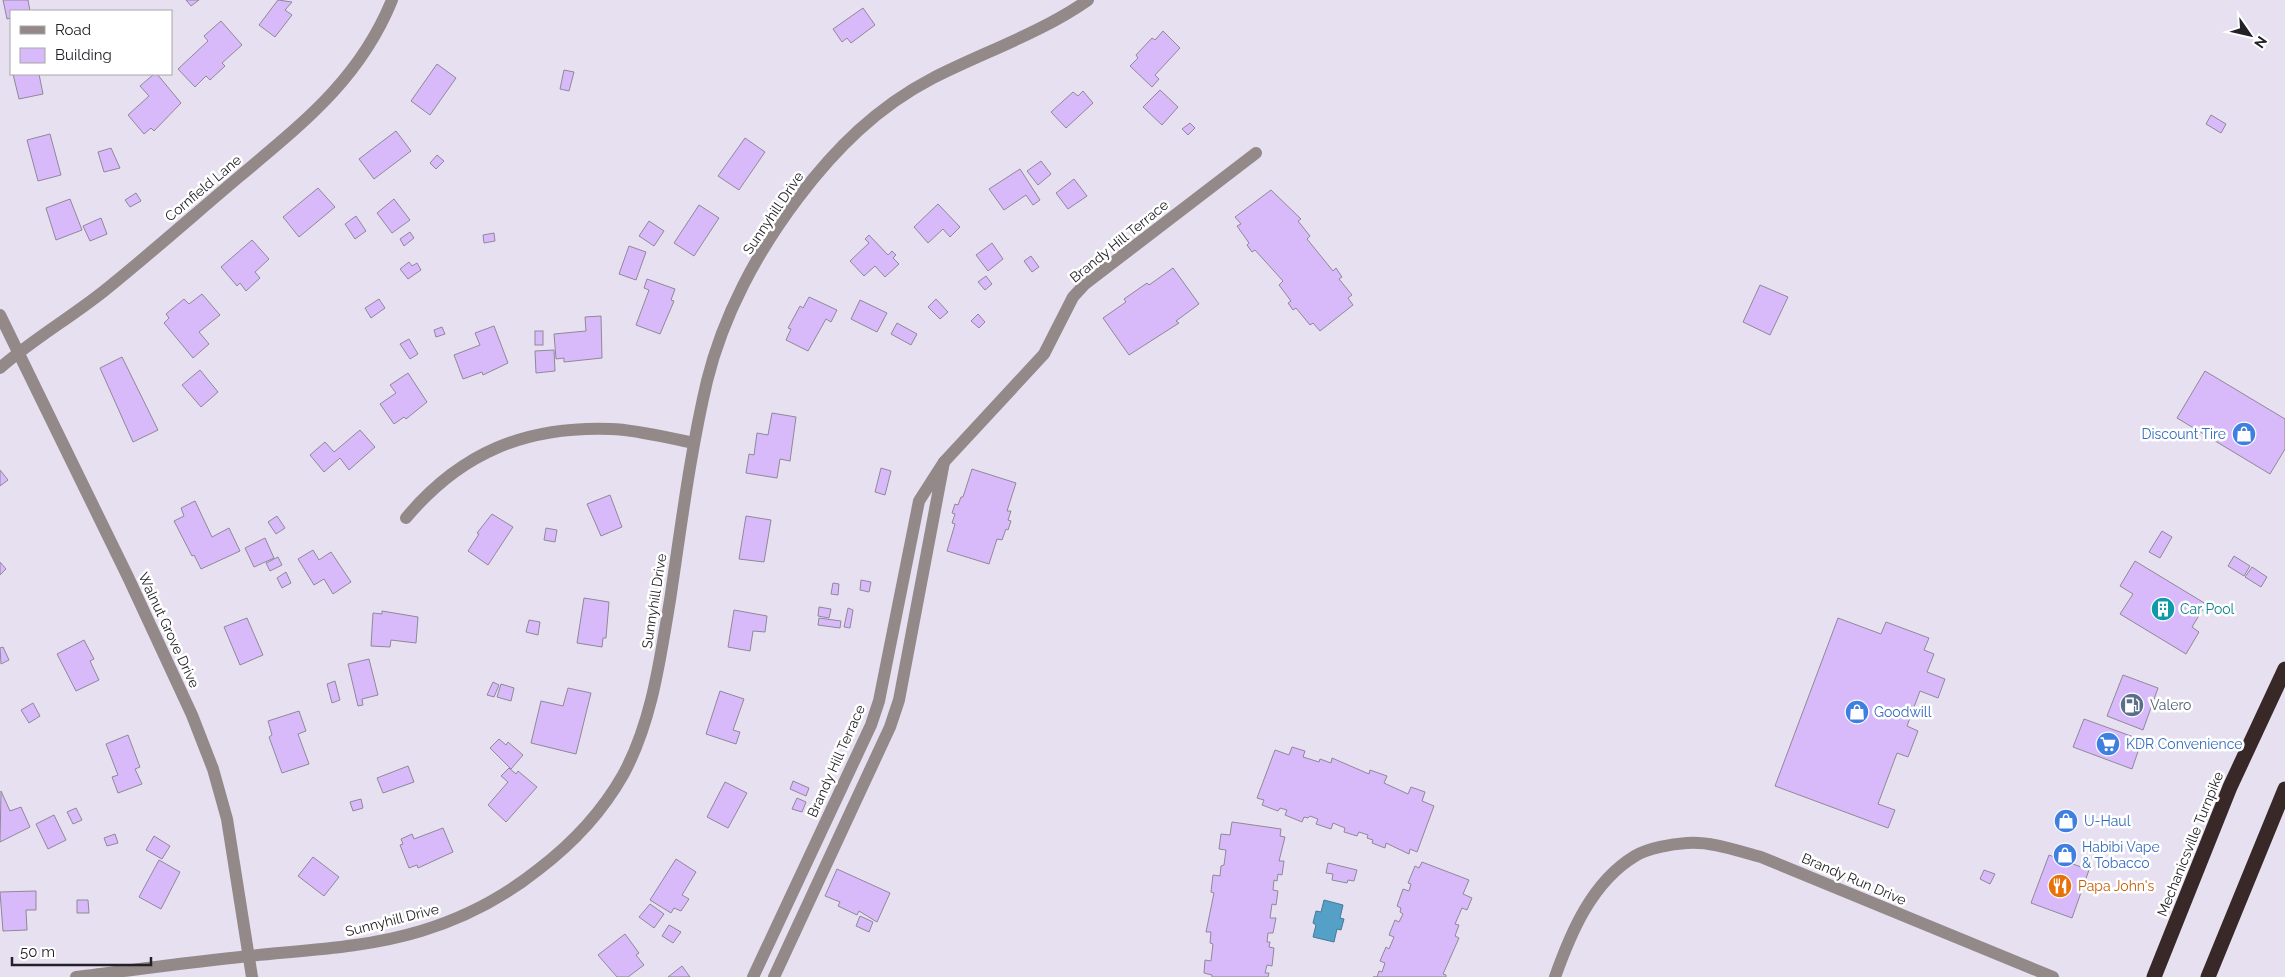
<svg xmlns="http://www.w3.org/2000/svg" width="2285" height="977" font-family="Raleway,sans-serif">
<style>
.water{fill:#54a0c7;stroke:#457a97}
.building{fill:#d8bafb;stroke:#8f8997}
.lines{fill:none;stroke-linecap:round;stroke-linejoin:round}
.street{stroke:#928988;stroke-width:12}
.highway{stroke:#382928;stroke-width:15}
.labels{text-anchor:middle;stroke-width:5;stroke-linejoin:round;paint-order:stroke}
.street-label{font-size:14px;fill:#232127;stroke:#fff}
.shop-label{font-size:14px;fill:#366cbe;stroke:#fff;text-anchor:start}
.culture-label{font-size:14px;fill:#0d838f;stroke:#fff;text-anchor:start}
.service-label{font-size:14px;fill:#4e5e75;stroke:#fff;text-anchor:start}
.food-label{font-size:14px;fill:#c56008;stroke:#fff;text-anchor:start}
</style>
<rect width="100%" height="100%" fill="#e6e0f0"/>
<!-- water -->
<polygon class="water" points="1324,900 1343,905 1340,918 1344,919 1341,930 1337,929 1334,942 1313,937 1316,925 1313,923 1316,911 1321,912"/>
<!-- building -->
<g class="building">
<polygon points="3,0 28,0 30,11 11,11 11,18 7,19"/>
<polygon points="186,0 199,0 191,6"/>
<polygon points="278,0 292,2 285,10 292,15 275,37 259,25"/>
<polygon points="863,8 875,25 851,43 847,38 842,42 833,29"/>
<polygon points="221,21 242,45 222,63 225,66 210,80 206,76 195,87 178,69 208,41 204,36"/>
<polygon points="1163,31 1180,48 1155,75 1159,79 1152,87 1130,66 1138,58 1136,55 1152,38 1155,40"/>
<polygon points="437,64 456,78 430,115 411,101"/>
<polygon points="564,70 574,72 569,91 560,89"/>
<polygon points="13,74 39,74 43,94 19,99"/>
<polygon points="154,74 157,74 181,103 154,131 151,128 144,134 128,115 149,96 140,86"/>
<polygon points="1160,90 1178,107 1162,125 1143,107"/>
<polygon points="1083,91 1093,103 1066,128 1051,112 1073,92 1078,96"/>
<polygon points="2211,115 2226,124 2221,133 2206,124"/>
<polygon points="1190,123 1195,128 1188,135 1182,129"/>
<polygon points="396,131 411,151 374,179 359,159"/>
<polygon points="50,134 61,175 38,181 27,140"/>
<polygon points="745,138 765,152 739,190 718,176"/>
<polygon points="111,148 120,168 104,172 98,152"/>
<polygon points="437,155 444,161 436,169 430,163"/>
<polygon points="1041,161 1051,174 1038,185 1027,171"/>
<polygon points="1020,169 1040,200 1033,205 1026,195 1004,210 989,189"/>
<polygon points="1074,179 1087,196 1068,209 1056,193"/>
<polygon points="318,188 335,207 299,237 283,217"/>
<polygon points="1271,190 1301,219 1298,221 1310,236 1307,239 1333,271 1336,268 1342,277 1339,279 1352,295 1348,298 1353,305 1320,331 1313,323 1310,325 1296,308 1293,310 1288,303 1291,301 1279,285 1283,281 1255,250 1252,252 1247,245 1249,243 1237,226 1241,224 1235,217"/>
<polygon points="136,193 141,201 130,207 125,200"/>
<polygon points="70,199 82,230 56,240 46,208"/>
<polygon points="394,199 410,220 392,233 377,213"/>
<polygon points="938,204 960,227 950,237 943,229 928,243 914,227"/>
<polygon points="699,205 719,218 694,256 674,243"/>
<polygon points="356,216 366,231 355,239 345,224"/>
<polygon points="101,218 107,234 90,241 83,226"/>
<polygon points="649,221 664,231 654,246 639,236"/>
<polygon points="410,232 414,238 404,246 400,239"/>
<polygon points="494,233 495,241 484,243 483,235"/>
<polygon points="869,235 888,255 892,251 896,255 893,258 899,264 885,277 875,266 864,276 850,261 869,243 865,239"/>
<polygon points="252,240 269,259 255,272 260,278 246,291 240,283 237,286 221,267"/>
<polygon points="992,243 1003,259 988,271 976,255"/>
<polygon points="629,246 646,252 636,280 619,274"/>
<polygon points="1031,256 1039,267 1032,272 1024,261"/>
<polygon points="409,262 412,266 417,263 421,270 408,279 400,269"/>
<polygon points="1173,268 1199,304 1176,321 1179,323 1129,355 1103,318 1126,302 1124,299 1147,283 1149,285"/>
<polygon points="986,276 992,284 985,290 978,282"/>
<polygon points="647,279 675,289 671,300 674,301 660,334 636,325 649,290 644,288"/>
<polygon points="1760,285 1788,297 1770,335 1743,322"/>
<polygon points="202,294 220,315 199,332 209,344 193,358 164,323 169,318 166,314 184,299 189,304"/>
<polygon points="809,297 837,310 831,322 826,319 808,351 786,340 791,329 788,328 800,306 803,308"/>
<polygon points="379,299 385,308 371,318 365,308"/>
<polygon points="936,299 948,312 940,319 928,307"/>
<polygon points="860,300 887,313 877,332 851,319"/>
<polygon points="978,314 985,322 979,328 971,321"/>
<polygon points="601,316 602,358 564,362 564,358 556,359 554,334 586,331 585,317"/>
<polygon points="897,323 917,334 911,345 891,334"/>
<polygon points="494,326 508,363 483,375 482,372 463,379 454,355 480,345 475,333"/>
<polygon points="442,327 445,334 436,337 434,330"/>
<rect x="535" y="331" width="8" height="14"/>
<polygon points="409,339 418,354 410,359 400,344"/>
<polygon points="554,350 555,371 536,373 535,351"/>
<polygon points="122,357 158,430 133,442 100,368"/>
<polygon points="200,370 218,392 201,407 182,385"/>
<polygon points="2205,371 2285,419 2285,449 2270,474 2177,418"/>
<polygon points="408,373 427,402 406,419 404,417 394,424 380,404 396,393 390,385"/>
<polygon points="772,413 796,417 790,461 780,459 777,478 746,473 749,454 754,455 757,433 768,435"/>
<polygon points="360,430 375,447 349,470 340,458 324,472 310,455 325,442 334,452"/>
<polygon points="881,468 891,471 885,495 875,492"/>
<polygon points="972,469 1016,483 1007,511 1011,511 1008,520 1011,521 1008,530 1006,529 1002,540 997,539 989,564 947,551 955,524 952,523 955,514 952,513 955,504 958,505 961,497 963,497"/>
<polygon points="0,470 8,480 0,486"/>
<polygon points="610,495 622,527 601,536 587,504"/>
<polygon points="195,501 212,537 229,528 240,551 201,569 194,555 192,556 174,521 184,516 181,508"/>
<polygon points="492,514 513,527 488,565 468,551 479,534 477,533"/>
<polygon points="277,516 285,528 276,534 268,522"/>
<polygon points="746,516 771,520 764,562 739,559"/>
<polygon points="546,528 557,530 555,542 544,540"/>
<polygon points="2162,531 2172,537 2160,558 2149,552"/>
<polygon points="265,538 274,558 254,567 245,548"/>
<polygon points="313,550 319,560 331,552 351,582 333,594 324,579 314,585 298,559"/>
<polygon points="2234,556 2250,566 2244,576 2228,566"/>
<polygon points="278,557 282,565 270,571 266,563"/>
<polygon points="2135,561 2206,604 2192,627 2199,632 2186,654 2120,614 2133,594 2120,586"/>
<polygon points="0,562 6,569 0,575"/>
<polygon points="2252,567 2267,577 2261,587 2245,577"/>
<polygon points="286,572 291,583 282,588 277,578"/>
<polygon points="861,580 871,582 869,592 860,590"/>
<polygon points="833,583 839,584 838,595 831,594"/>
<polygon points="584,598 609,602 606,638 603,638 602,647 577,643"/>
<polygon points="819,607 831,609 829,618 818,616"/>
<polygon points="848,608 853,610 850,628 844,627"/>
<polygon points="734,610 767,616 765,632 753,631 750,651 728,647"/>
<polygon points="382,611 418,617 416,643 391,640 390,647 371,646 373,613 382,614"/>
<polygon points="247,618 263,655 240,665 224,627"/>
<polygon points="819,618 841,621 840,628 818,625"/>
<polygon points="1838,618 1881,634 1886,622 1929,638 1924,650 1934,654 1927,672 1945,679 1938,698 1920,691 1907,726 1918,731 1908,757 1897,753 1878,804 1895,810 1888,828 1775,786"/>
<polygon points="529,620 540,622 538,635 526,632"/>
<polygon points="84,640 94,659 90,661 99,680 76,691 57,654"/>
<polygon points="3,647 9,660 1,664 0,648"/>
<polygon points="369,659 378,695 362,699 363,705 358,706 348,664"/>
<polygon points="2123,675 2158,688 2143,730 2107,716"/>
<polygon points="335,681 340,700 332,703 327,684"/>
<polygon points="493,682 499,685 494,697 487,695"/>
<polygon points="501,684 514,688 511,701 497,697"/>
<polygon points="568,688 591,693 576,754 531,743 541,701 563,706"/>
<polygon points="720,691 744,699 733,730 740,732 736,744 706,734"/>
<polygon points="33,703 40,716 29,723 21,710"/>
<polygon points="299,711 306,731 298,734 309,764 282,773 269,737 272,735 268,721"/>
<polygon points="2084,719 2142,740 2132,769 2073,747"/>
<polygon points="128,735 140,767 135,769 142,784 118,793 112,777 118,775 106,744"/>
<polygon points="499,739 506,745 508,742 523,755 511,769 490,748"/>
<polygon points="1292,747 1305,751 1303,757 1319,762 1320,759 1331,763 1332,758 1369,774 1370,770 1387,776 1384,783 1408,794 1411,787 1425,792 1422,801 1434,806 1417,852 1410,849 1409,854 1386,843 1385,848 1372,843 1373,840 1367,838 1368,835 1359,832 1357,836 1344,832 1345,828 1333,823 1331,829 1316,824 1318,819 1310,816 1308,818 1304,817 1302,822 1285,815 1287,810 1280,808 1278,811 1262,805 1264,800 1257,798 1275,750 1289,755"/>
<polygon points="408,766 414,782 383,793 377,778"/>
<polygon points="509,768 516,774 518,771 537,787 506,822 488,805 508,782 501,776"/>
<polygon points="793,781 809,788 806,796 790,789"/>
<polygon points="725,782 747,793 728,828 707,817"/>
<polygon points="1,791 10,811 21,807 30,827 0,842"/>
<polygon points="797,798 806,802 802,812 792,809"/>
<polygon points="361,799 363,808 353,811 350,802"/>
<polygon points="76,808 82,820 73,824 67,812"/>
<polygon points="54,815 66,840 48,849 36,824"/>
<polygon points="1232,822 1281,829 1280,836 1285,837 1279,861 1284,861 1282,875 1278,874 1277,881 1274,880 1273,890 1278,891 1276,905 1272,904 1270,918 1276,918 1273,933 1268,933 1267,942 1270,942 1269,947 1274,948 1272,966 1267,965 1265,973 1269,973 1268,977 1212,977 1212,975 1204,973 1205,960 1211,961 1213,944 1210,943 1211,932 1206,932 1214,893 1211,892 1213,875 1220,876 1221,866 1224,865 1226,850 1219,849 1221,834 1230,835"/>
<polygon points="443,828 453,852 418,868 417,865 409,868 400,845 403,844 401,839 412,834 414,839"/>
<polygon points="115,834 118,843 107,846 104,838"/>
<polygon points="154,836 170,846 162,859 146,850"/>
<polygon points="2049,855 2089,870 2072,918 2031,903"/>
<polygon points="313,857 339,877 324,896 298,876"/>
<polygon points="676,859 696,872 682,895 689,899 681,911 674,908 671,913 650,900"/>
<polygon points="159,860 180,872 161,909 139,897"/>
<polygon points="1422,862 1469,880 1463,894 1472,898 1467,910 1462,908 1455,924 1459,925 1455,936 1459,938 1443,974 1446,975 1446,977 1373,977 1377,977 1379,971 1382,972 1385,963 1380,961 1386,947 1389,949 1394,937 1389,935 1395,920 1399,922 1403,914 1400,912 1401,908 1397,906 1403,889 1409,891 1411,884 1408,883 1415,866 1419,868"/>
<polygon points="1328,863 1357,870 1354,881 1348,880 1347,883 1332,880 1333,874 1326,873"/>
<polygon points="837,869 890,893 877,922 859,911 857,915 838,906 840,902 825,896"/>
<polygon points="1984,870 1995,874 1990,884 1980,879"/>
<polygon points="36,891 36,910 26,910 27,930 3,931 0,892"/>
<polygon points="77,900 88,900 89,913 77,913"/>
<polygon points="650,904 664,914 654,928 639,917"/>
<polygon points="860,916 873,922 869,932 856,926"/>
<polygon points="669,925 681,932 673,943 662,936"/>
<polygon points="625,934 639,953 636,955 644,965 628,977 617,977 598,955"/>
<polygon points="682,966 690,977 668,977"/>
</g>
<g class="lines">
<!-- street -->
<g class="street">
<polyline points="0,315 128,577 192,715 213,769 227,819 252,977"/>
<path d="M0 368C32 340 70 318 104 291 150 254 195 214 240 176 303 123 360 79 392 0"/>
<polyline points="944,462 1044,354 1073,297 1085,284 1256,153"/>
<path d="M406 518C461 452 526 426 611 429 639 430 667 438 694 443"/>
<path d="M76 977C133 970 191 962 249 956 307 950 365 948 421 931 464 918 504 897 539 869 573 843 602 812 623 775 652 722 660 659 670 600 681 527 690 453 707 381 723 316 757 252 798 198 835 149 877 107 933 78 984 52 1041 33 1088 0"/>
<polyline points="753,977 871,725 879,701 919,501 944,462 899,700 890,727 774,977"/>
<path d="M1555 977C1571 932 1592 882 1635 856 1648 848 1672 844 1687 843 1711 841 1738 851 1761 857L2053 977"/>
</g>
<!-- highway -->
<g class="highway">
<polyline points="2154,977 2230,787 2285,669"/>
<polyline points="2208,977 2285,789"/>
</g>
</g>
<!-- icons -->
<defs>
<g id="shop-disc" transform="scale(1.25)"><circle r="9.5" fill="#3f7fe0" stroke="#fff"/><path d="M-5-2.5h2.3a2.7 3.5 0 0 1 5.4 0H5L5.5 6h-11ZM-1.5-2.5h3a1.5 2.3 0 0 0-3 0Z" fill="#fff"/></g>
<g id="building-disc" transform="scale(1.25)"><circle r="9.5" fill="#0f9aa8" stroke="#fff"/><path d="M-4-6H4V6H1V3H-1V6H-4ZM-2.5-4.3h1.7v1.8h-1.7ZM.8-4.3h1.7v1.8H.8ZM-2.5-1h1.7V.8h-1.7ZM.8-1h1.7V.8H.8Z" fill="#fff"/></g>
<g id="fuel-disc" transform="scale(1.25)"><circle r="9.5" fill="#5c6f8a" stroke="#fff"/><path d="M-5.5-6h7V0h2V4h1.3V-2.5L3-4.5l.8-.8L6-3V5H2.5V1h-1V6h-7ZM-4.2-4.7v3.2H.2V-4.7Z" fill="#fff"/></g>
<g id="supermarket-disc" transform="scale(1.25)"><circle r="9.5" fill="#3f7fe0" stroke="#fff"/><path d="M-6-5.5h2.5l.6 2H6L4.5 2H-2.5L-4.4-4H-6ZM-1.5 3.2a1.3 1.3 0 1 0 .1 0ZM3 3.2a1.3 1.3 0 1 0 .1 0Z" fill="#fff"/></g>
<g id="restaurant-disc" transform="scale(1.25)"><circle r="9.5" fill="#e8710a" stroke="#fff"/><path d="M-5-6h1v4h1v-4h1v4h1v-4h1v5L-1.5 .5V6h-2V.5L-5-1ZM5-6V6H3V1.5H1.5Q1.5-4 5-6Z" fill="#fff"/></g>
</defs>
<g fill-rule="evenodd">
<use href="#shop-disc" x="2244" y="434"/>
<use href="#building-disc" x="2163" y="609"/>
<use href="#fuel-disc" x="2132" y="705"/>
<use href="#shop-disc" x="1857" y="712"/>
<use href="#supermarket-disc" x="2108" y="744"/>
<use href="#shop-disc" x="2066" y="821"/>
<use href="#shop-disc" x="2065" y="855"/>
<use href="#restaurant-disc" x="2060" y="886"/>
</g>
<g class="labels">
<!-- street labels -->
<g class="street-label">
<text transform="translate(203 188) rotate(-40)" y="5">Cornfield Lane</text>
<text transform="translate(773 213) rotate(-56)" y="5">Sunnyhill Drive</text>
<text transform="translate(1119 241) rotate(-39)" y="5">Brandy Hill Terrace</text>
<text transform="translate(654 601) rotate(-81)" y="5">Sunnyhill Drive</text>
<text transform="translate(169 630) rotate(65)" y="5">Walnut Grove Drive</text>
<text transform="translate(836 761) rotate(-66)" y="5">Brandy Hill Terrace</text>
<text transform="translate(2190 844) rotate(-68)" y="5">Mechanicsville Turnpike</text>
<text transform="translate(1854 879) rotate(23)" y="5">Brandy Run Drive</text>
<text transform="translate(392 920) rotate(-14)" y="5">Sunnyhill Drive</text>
</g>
<!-- shop labels -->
<g class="shop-label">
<text x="2226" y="439" text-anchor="end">Discount Tire</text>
<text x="1874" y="717">Goodwill</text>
<text x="2126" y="749">KDR Convenience</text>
<text x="2084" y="826">U-Haul</text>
<text x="2082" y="852">Habibi Vape<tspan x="2082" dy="16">&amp; Tobacco</tspan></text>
</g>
<!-- culture labels -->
<g class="culture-label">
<text x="2180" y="614">Car Pool</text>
</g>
<!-- service labels -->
<g class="service-label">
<text x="2150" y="710">Valero</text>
</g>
<!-- food labels -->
<g class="food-label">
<text x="2078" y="891">Papa John's</text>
</g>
</g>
<!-- legend -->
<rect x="10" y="10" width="162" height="65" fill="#ffffff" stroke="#a7a6a9"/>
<rect x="20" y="26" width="25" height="8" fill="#928988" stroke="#a7a6a9"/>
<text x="55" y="35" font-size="15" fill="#232127">Road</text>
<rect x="20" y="48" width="25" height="15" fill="#d8bafb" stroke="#a7a6a9"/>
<text x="55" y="60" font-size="15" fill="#232127">Building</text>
<!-- north arrow -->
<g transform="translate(2250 35) rotate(124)" stroke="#ffffff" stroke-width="4" paint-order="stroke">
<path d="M0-4L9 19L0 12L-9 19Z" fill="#232127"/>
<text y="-8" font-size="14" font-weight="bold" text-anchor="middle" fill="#232127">N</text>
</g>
<!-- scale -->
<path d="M12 957v8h139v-8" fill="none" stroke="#232127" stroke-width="2.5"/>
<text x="20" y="957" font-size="15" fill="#232127" stroke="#ffffff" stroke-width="4" paint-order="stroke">50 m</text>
</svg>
